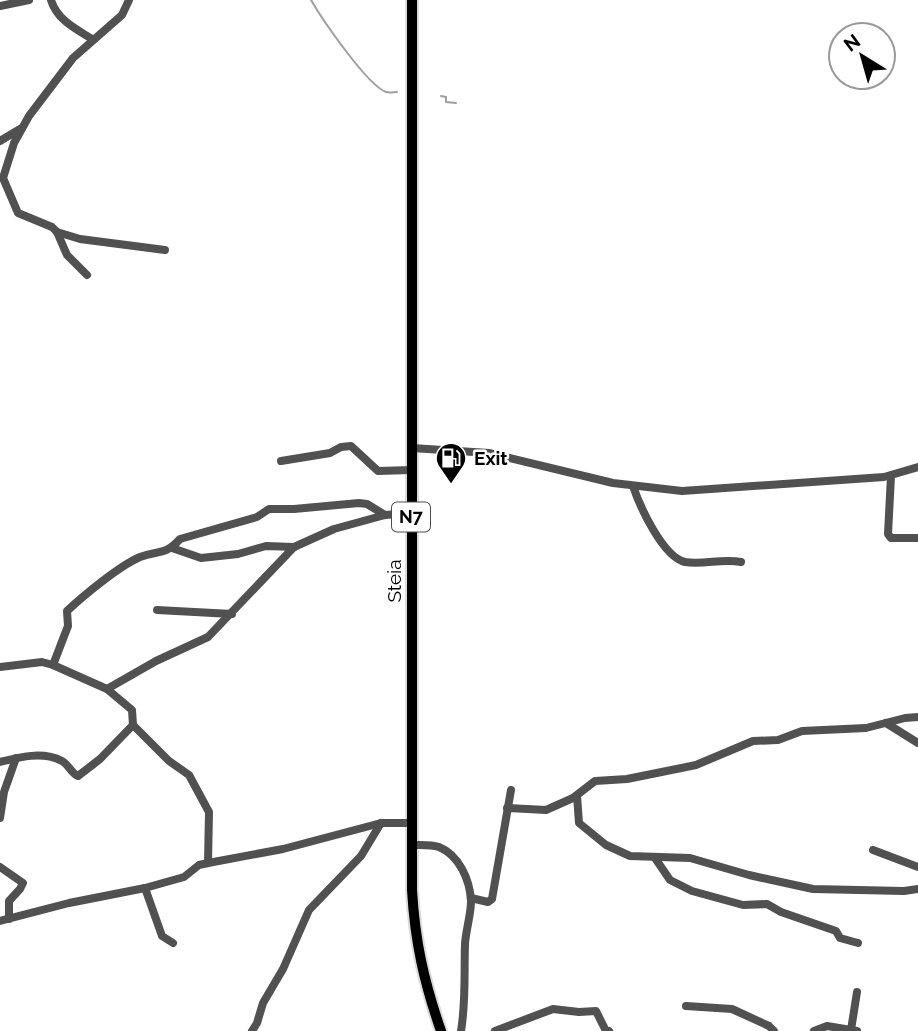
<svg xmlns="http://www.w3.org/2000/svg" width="918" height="1031" font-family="Raleway,sans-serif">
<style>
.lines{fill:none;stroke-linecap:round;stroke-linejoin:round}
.stream{stroke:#9f9f9f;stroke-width:2}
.major-casing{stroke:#dbdbdb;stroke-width:14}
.minor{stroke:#515151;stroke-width:8}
.major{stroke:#000;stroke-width:10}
.labels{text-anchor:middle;stroke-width:5;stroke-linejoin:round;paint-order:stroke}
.shield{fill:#fff;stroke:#4c4c4c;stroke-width:2}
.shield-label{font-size:18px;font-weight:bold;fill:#000}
.poi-label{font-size:19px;font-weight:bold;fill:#000;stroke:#fff;text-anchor:start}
.street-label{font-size:19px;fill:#000;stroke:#fff}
</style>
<rect width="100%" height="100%" fill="#fff"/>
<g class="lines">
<!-- stream -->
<g class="stream">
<path d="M311 0C322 19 367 85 386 92 390 93 394 92 397 92"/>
<polyline points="441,96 446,97 446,102 456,103"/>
</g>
<!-- major casing -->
<g class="major-casing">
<path id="major" d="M412 0V890C415 942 424 982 441 1031"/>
</g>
<!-- minor -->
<g class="minor">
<path d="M51 0C57 20 76 29 92 39"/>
<polyline points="0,6 29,0"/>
<polyline points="0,141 20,129"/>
<polyline points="57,232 80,239 165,250"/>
<polyline points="87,275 67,255 57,232 52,227 18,213 3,178 14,143 29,116 73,58 122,15 129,0"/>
<polyline points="412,448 489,453 613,483 682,491 884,477 918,467"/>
<polyline points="281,461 330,453 341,447 351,446 378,471 411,470"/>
<polyline points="891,476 888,534 891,538 918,538"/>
<path d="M633 486C640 507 663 557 685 562 704 565 723 558 741 562"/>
<polyline points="172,548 201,558 238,554 266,546 294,547"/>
<polyline points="157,610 232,614"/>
<path d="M53 665 68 626 67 611C83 596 119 566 140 557 158 550 165 556 180 539L257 517 269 509H294L359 503 367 504 385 515"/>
<polyline points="0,667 42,662 53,665 107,689 156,661 208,637 294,547 334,529 385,515 411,513"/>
<polyline points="107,689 132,710 133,725 169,761 189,775 209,812 208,863"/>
<polyline points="886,723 918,743"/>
<path d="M0 762C19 757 43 751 62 761 69 765 71 773 78 776L100 759 133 725"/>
<polyline points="577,796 579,823 606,845 630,856 690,858 749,875 813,889 904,891 918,889"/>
<polyline points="507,808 546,810 573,798 595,781 627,779 696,765 753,741 778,740 802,731 866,728 905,718 918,717"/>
<polyline points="0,818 4,792 16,758"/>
<path d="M411 845C420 845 430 844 439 847 459 855 470 880 471 901 471 915 466 929 465 944 464 973 466 1002 461 1031"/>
<polyline points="873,850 918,867"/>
<polyline points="655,858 670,880 692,891 743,905 767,904 781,912 836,931 840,938 858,943"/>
<polyline points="0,867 23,883 20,889 9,901 9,919"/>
<polyline points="145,888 162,936 173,943"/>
<polyline points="471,898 488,902 492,899 511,790"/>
<polyline points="0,921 69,903 145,888 184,877 199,865 208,863 283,849 381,823 411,823"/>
<polyline points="686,1006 732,1009 769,1026 774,1031"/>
<polyline points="851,1030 857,992"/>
<polyline points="252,1031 257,1023 263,1003 283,969 309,910 361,856 381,823"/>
<polyline points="495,1031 553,1009 579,1012 596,1011 605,1029 609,1031"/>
<polyline points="814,1031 827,1026 857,1031"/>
</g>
<!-- major -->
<use href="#major" class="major"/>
</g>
<!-- icons -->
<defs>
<g id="fuel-pin" transform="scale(1.575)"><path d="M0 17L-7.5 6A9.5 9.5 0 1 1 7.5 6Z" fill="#000" stroke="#fff"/><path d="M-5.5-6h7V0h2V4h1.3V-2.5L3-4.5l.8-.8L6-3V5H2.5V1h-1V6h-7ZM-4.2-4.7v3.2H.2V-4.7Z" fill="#fff"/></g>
</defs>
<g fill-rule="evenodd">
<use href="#fuel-pin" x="451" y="458"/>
</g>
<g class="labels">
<!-- shield labels -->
<rect class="shield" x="392" y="502.5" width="38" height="29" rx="5"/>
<g class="shield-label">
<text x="411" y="523">N7</text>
</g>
<!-- poi labels -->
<g class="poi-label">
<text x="474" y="465">Exit</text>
</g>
<!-- street labels -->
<g class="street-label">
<text transform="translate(394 581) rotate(-90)" y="7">Steia</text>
</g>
</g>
<!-- north arrow -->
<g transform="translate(862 56) rotate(323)"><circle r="33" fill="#ffffff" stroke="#999999" stroke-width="2"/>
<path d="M0-5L12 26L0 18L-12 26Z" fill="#000000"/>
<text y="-10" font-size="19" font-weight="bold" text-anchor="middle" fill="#000000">N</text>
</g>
</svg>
